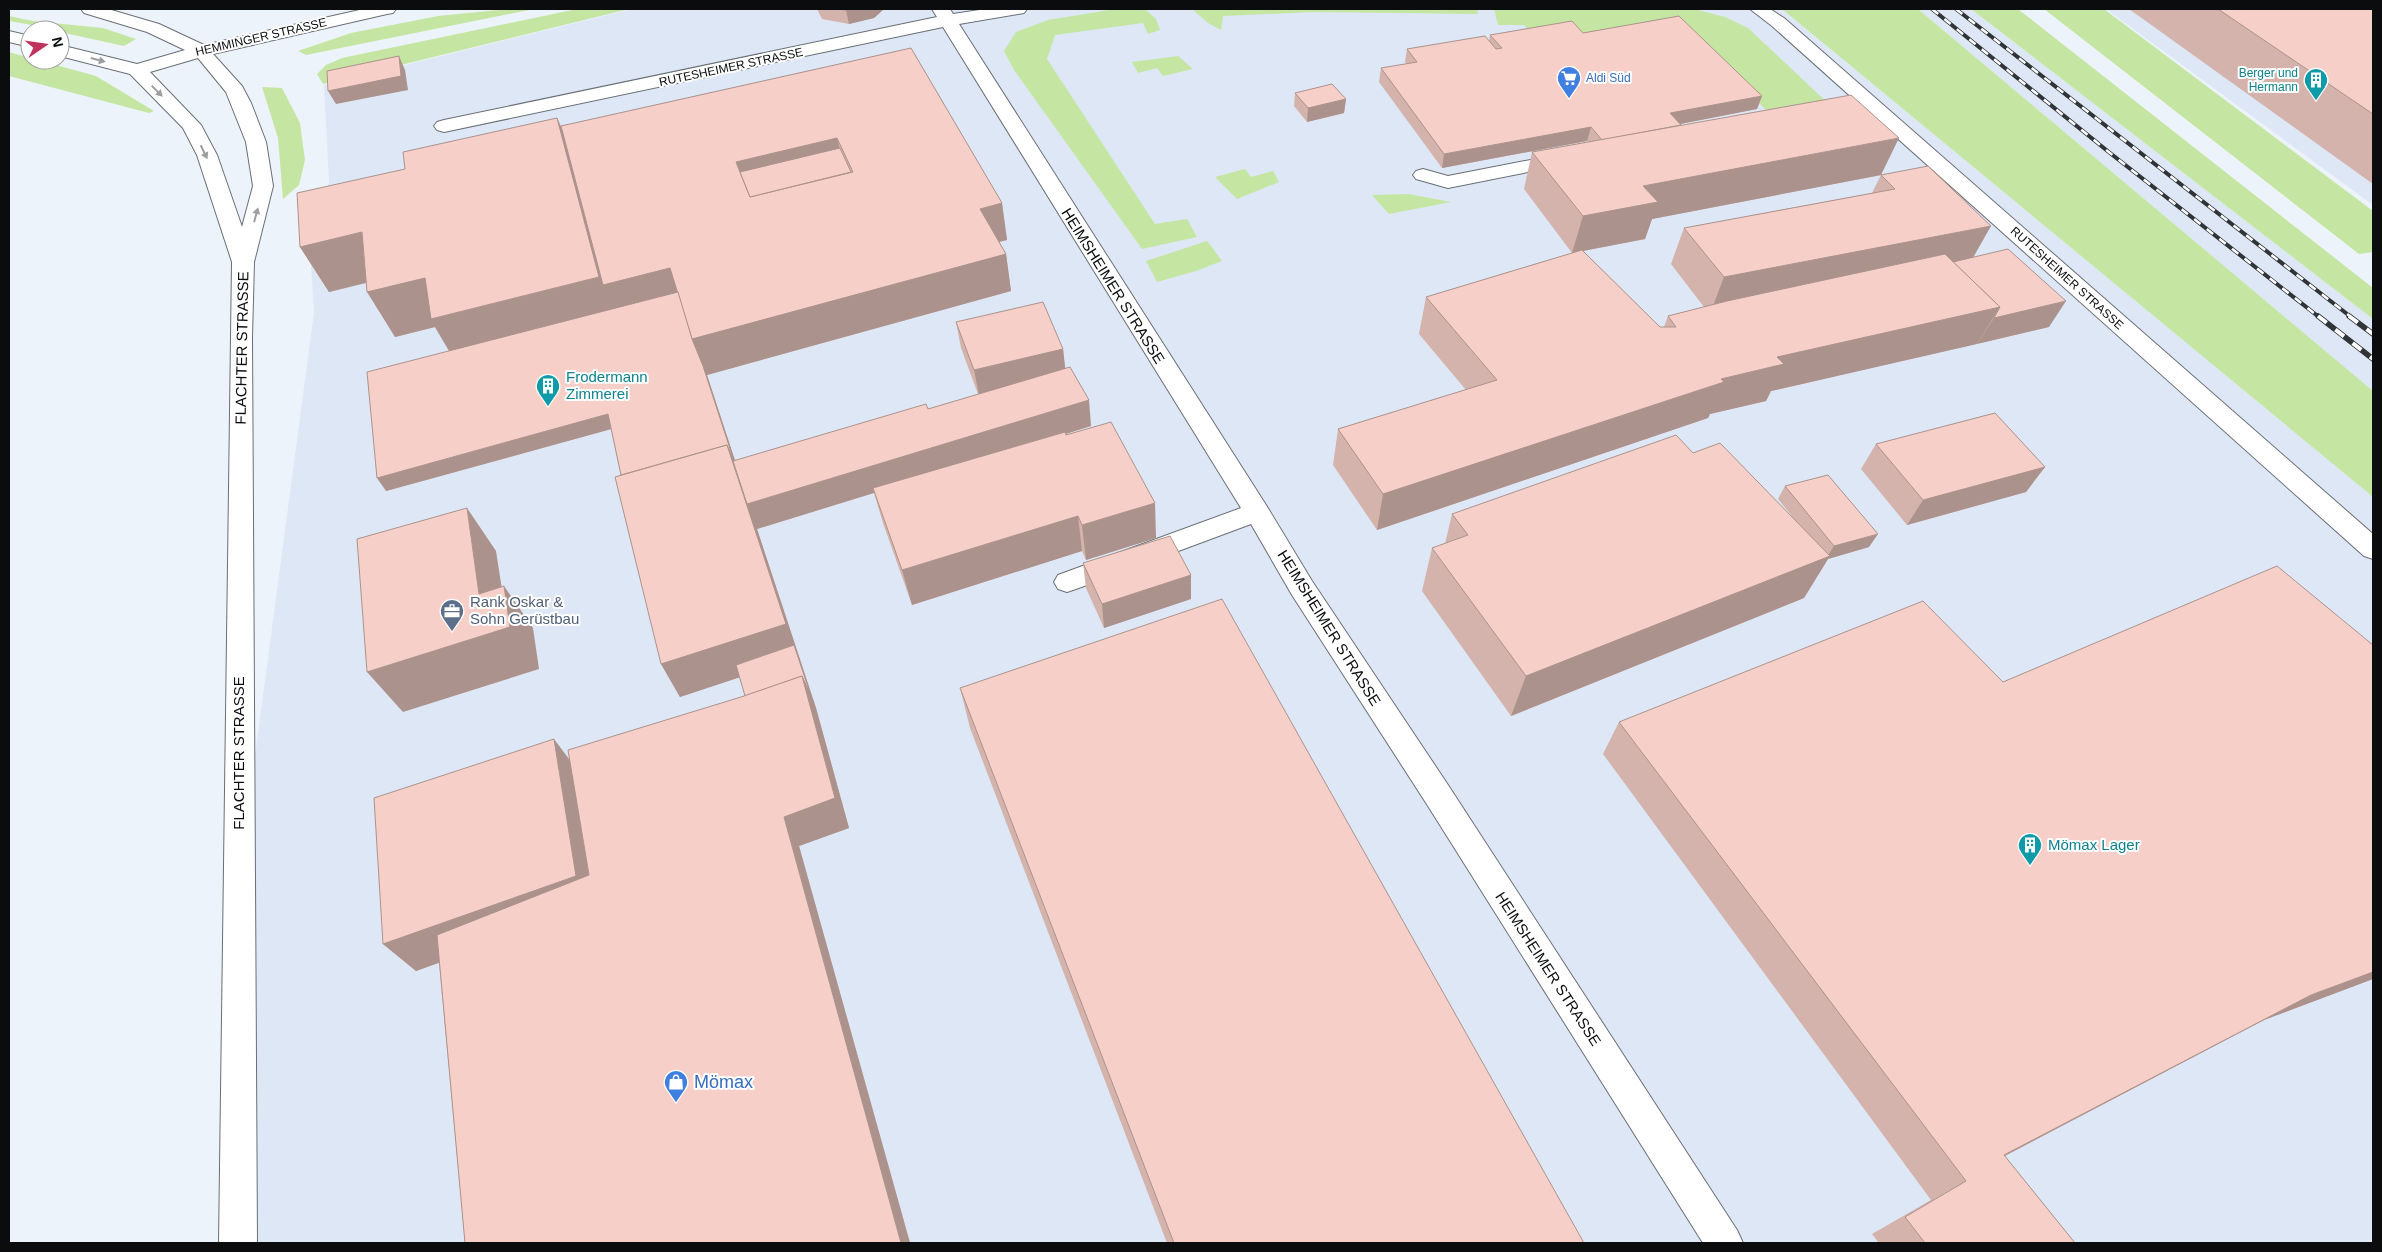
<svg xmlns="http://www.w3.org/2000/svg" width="2382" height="1252" font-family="Helvetica,sans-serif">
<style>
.built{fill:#dde7f5}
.green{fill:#c5e6a3}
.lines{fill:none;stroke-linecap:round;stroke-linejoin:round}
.minor-casing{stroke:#6a6f75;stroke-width:2}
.major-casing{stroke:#6a6f75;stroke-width:2}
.minor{fill:#fff;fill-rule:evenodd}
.major{fill:#fff;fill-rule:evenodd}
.rail-far1-casing{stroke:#313437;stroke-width:4}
.rail-casing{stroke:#313437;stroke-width:5.5}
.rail-far1{stroke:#fff;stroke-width:2.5;stroke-dasharray:8;stroke-linecap:butt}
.rail{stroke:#fff;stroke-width:4;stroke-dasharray:11;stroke-linecap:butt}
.wall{fill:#d4b3ac;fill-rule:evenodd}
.shaded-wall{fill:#ac928c}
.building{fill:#f6d0c8;stroke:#ac928c;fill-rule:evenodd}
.oneway{fill:#9d9e9f}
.labels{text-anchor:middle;stroke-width:4;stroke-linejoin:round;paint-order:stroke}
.far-street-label{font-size:12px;fill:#0a0c0e;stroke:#fff}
.far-culture-label{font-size:12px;fill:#0d838f;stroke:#fff;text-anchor:end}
.far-shop-label{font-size:12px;fill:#366cbe;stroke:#fff;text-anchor:start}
.street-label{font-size:15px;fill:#0a0c0e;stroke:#fff}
.culture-label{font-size:15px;fill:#0d838f;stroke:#fff;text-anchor:start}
.service-label{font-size:15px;fill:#4e5e75;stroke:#fff;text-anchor:start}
.near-shop-label{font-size:18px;fill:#366cbe;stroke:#fff;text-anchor:start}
</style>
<rect width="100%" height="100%" fill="#edf3fa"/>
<!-- built -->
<g class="built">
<polygon points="632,9 1782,9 2373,497 2373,1243 238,1243 238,884 314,312 311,264 329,181 324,85"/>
<polygon points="1918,9 1971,9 2373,319 2373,391"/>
<polygon points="2106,9 2373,9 2373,205"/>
</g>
<!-- green -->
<g class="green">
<polygon points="508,9 534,9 306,55 298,51 351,33 438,16"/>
<polygon points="577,9 629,9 323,84 317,74 326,65 342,58"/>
<polygon points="1115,9 1145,9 1156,19 1160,30 1148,34 1143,23 1055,35 1047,59 1155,224 1187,219 1197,237 1142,249 1014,70 1004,51 1016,32 1048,20"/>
<polygon points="1192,9 1477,9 1478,14 1313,12 1223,16 1221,30 1208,23"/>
<polygon points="1494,9 1694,9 1725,17 1748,28 1849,123 1767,111 1682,26 1589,39 1531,33 1524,25 1498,25"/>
<polygon points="1782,9 1918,9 2373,391 2373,497"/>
<polygon points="1971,9 2018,9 2373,288 2373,319"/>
<polygon points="2044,9 2104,9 2373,211 2373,252 2359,254"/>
<polygon points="9,16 33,21 103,28 136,39 124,46 60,32 60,30 9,21"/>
<polygon points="9,52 30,58 30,60 38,60 96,76 154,111 149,113 9,76"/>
<polygon points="1178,56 1193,69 1163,76 1157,68 1138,73 1132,62"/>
<polygon points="262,87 282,88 300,123 305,160 299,185 283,199 278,138"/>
<polygon points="1245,169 1251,177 1273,171 1279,182 1237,199 1215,177"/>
<polygon points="1408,194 1451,202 1389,214 1372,195"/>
<polygon points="1207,241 1222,261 1196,271 1157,282 1146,261"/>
</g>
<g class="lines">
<!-- minor casing -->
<g class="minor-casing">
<g id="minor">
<polygon points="932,9 950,9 953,14 986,9 1027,9 1024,13 1018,14 959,24 1266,505 1312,581 1450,788 1737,1230 1743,1243 1703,1243 1428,806 1292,595 1251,524 1076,589 1067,592 1058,589 1054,582 1058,575 1241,508 943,27 444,132 437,130 434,126 437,122 444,120 937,17"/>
<polygon points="1750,9 1770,9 1784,18 2373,534 2373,559 2364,556 1772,26"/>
<polygon points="1566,153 1573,155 1576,159 1573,163 1448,188 1416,179 1413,175 1416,171 1423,169 1448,176"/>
</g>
</g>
<!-- major casing -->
<g class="major-casing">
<g id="major">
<path d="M81 9H108L159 24 204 45 364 9H396L393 13 387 14 213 54 242 86 251 103 266 142 273 186 254 262 252 337 257 1243H219L232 262 197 155 183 128 130 74 60 56V45L137 64 185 50 147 32 84 13ZM198 58 226 92 246 142 253 186 242 227 217 155 201 125 150 72Z"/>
<polygon points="9,31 30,36 30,47 9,42"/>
</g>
</g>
<!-- minor -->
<use href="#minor" class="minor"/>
<!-- major -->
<use href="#major" class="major"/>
<!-- rail-far1 casing -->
<g class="rail-far1-casing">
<g id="rail-far1">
<polyline points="1932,9 2110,153 2319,317"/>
<polyline points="1956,9 2351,317"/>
</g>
</g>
<!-- rail casing -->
<g class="rail-casing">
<g id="rail">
<polyline points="2318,316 2373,359"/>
<polyline points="2349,316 2373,334"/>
</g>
</g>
<!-- rail-far1 -->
<use href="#rail-far1" class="rail-far1"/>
<!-- rail -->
<use href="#rail" class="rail"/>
</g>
<!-- wall -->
<g class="wall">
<polygon points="817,9 884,9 874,18 849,24 822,19"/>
<polygon points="2129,9 2373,9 2373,184"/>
<path d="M1583 33 1762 96 1757 109 1680 124 1681 125 1882 174 1973 257 2049 327 1771 391 1766 401 1710 414 1708 418 1377 530 1333 465 1338 429 1466 390 1419 334 1426 297 1572 253 1524 189 1532 152 1588 142 1587 141 1442 168 1379 82 1381 68 1406 64 1405 62 1407 49 1489 41 1490 35ZM1881 175 1872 193 1684 228 1671 264 1704 307 1668 316 1664 327H1660L1583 251 1645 239 1652 219Z"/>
<polygon points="911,48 1002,203 1007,240 999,242 1006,254 1011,291 707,375 735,461 928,409 978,394 961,348 956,322 1063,349 1065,368 1091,426 1066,434 1156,538 1086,560 1082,551 912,605 883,523 874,493 757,529 816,708 849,828 799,846 910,1243 465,1243 439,963 416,971 383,944 570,760 745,696 740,677 680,697 661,664 611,429 386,491 449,351 435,327 395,337 366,283 329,292 300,247 405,169 557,118 561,126"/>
<polygon points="1295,93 1346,99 1344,113 1307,122 1294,106"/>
<polygon points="1876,444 2045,467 2026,492 1907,525 1861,469"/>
<polygon points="1693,453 1795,520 1778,499 1785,486 1869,547 1828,559 1804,598 1511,716 1422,591 1432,548 1445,544 1452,514"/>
<polygon points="1083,563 1191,575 1191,599 1104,628 1086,588"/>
<polygon points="2373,645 2373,979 2264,1020 2005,1156 2075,1243 1879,1243 1872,1234 1931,1200 1603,754 1619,722"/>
<polygon points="960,688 1584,1243 1167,1243 970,728"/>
</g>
<!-- shaded-wall -->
<g class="shaded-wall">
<polygon points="854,9 884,9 874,18 849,24 846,10"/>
<polygon points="399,56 405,70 408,90 336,104 328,91"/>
<polygon points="1762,96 1757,109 1665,127 1670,113"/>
<polygon points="1346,99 1344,113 1307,122 1308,108"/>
<polygon points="557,118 577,162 670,268 1006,254 1011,291 707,375 749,503 1089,400 1091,426 757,529 816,708 849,828 799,846 910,1243 901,1243 784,817 802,676 798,658 680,697 661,664 692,339 457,364 435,327 395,337 367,292"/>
<polygon points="1591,127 1587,141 1442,168 1444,154"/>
<polygon points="837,138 846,174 749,198 736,162"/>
<polygon points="1899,138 1881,175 1652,219 1645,239 1572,253 1583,216 1643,186"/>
<polygon points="1002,203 1007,240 986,245 980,209"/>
<polygon points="1991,226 1970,263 1710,314 1724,277"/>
<polygon points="362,232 389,277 329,292 300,247"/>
<polygon points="2066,301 2049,327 1977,344 1994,318"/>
<polygon points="2000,307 1977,344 1771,391 1766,401 1710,414 1708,418 1377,530 1383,494 1721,379 1777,357"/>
<polygon points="1063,349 1066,375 979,395 974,370"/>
<polygon points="608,414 615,428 386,491 377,478"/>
<polygon points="2045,467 2026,492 1907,525 1923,500"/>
<polygon points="1155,503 1156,538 1086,560 1082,525"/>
<polygon points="467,508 496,551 508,628 504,586 533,628 539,669 403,712 367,672 479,594"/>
<polygon points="1078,516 1082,551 912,605 902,570"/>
<polygon points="1878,534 1869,547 1828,559 1804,598 1511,716 1526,676 1827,557 1834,546"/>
<polygon points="1191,575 1191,599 1104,628 1102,604"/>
<polygon points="554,739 578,771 600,904 416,971 383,944"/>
<polygon points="2373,972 2373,979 2264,1020 1968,1175 2004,1155 2311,995"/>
</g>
<!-- building -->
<g class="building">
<polygon points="836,9 854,9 846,10"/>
<polygon points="2218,9 2373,9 2373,114"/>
<polygon points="1679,16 1762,96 1670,113 1681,125 1602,140 1591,127 1444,154 1381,68 1417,62 1407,49 1485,36 1496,49 1502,48 1490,35 1572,21 1583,33"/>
<path d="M911 48 1002 203 980 209 1006 254 692 339 670 268 603 285 561 126ZM837 138 853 172 750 197 736 162Z"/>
<polygon points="399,56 401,76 328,91 327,71"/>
<polygon points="1332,84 1346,99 1308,108 1295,93"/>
<polygon points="1851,95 1899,138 1643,186 1658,202 1583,216 1532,152"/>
<polygon points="557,118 599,277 431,319 425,278 367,292 362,232 300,247 297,193 405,169 403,152"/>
<polygon points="840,148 851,172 750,197 740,172"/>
<polygon points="1928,166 1991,226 1724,277 1684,228 1895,189 1881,175"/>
<polygon points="2008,249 2066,301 1994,318 2000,307 1953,262"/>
<polygon points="1582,250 1660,327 1676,327 1668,316 1727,301 1945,254 2000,307 1777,357 1784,364 1721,379 1724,382 1383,494 1338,429 1497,380 1426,297"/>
<polygon points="678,292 692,339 703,366 734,461 727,445 621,475 608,414 377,478 367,372"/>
<polygon points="1043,302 1063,349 974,370 956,322"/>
<polygon points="1070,367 1089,400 747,504 733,461 926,404 928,409"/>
<polygon points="1995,413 2045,467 1923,500 1876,444"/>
<polygon points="1111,422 1155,503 1082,525 1078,516 902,570 873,488 1065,432 1066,435"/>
<polygon points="1676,435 1693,453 1720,443 1830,556 1526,676 1432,548 1468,535 1452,514"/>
<polygon points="727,445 786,624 661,664 615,477"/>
<polygon points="1828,475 1878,534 1834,546 1785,486"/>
<polygon points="467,508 479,594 504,586 510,627 367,672 357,539"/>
<polygon points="1170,536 1191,575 1102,604 1083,563"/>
<polygon points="2277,566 2373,645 2373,972 2311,995 2004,1155 2075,1243 1925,1243 1905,1217 1966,1181 1619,722 1923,601 2003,682"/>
<polygon points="1222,599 1584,1243 1174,1243 960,688"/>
<polygon points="794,645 811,696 802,676 745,696 736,665"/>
<polygon points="802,676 835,798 784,817 901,1243 465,1243 437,935 589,875 568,750 741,697"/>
<polygon points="554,739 576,876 383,944 374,798"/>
</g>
<!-- one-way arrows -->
<defs><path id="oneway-solid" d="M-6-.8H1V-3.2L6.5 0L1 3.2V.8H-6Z" transform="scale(1.25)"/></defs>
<g class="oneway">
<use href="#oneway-solid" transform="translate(98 60) rotate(15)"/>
<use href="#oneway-solid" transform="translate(157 91) rotate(45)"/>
<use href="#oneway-solid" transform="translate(204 152) rotate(64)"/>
<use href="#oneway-solid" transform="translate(256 215) rotate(-75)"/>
</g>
<!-- icons -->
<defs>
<g id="supermarket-pin" transform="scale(1.25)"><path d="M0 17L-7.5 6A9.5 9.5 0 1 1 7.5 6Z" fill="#3f7fe0" stroke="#fff"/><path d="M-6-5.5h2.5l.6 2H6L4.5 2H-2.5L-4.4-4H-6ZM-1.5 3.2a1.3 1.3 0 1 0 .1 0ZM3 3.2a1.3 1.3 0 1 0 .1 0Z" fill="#fff"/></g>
<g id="building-pin" transform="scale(1.25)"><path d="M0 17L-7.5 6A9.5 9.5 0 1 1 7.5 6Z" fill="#0f9aa8" stroke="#fff"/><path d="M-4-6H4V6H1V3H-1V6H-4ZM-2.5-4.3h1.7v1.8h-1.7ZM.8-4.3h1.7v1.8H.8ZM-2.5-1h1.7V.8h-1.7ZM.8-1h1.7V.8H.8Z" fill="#fff"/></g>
<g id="office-pin" transform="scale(1.25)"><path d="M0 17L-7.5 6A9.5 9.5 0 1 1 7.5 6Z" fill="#5c6f8a" stroke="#fff"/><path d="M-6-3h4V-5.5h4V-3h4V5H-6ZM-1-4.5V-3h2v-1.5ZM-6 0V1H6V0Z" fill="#fff"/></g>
<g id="shop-pin" transform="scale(1.25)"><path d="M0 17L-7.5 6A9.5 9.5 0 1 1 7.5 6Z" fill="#3f7fe0" stroke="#fff"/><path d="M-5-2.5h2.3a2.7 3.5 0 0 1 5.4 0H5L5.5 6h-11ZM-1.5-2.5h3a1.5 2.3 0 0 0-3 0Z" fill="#fff"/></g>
</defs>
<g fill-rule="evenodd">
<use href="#supermarket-pin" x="1569" y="78"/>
<use href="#building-pin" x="2316" y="80"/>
<use href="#building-pin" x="548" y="386"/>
<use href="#office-pin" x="452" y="611"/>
<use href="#building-pin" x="2030" y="845"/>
<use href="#shop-pin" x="676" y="1082"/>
</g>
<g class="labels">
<!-- far-street labels -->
<g class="far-street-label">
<text transform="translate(261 37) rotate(-13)" y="4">HEMMINGER STRASSE</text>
<text transform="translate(731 67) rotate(-12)" y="4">RUTESHEIMER STRASSE</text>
<text transform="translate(2067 278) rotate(42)" y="4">RUTESHEIMER STRASSE</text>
</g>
<!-- far-culture labels -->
<g class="far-culture-label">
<text x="2298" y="77">Berger und<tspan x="2298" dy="14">Hermann</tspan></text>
</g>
<!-- far-shop labels -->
<g class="far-shop-label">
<text x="1586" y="82">Aldi Süd</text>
</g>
<!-- street labels -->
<g class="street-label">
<text transform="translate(1113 286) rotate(58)" y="5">HEIMSHEIMER STRASSE</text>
<text transform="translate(242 348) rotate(-89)" y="5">FLACHTER STRASSE</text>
<text transform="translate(1329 628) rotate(58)" y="5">HEIMSHEIMER STRASSE</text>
<text transform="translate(239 753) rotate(-90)" y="5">FLACHTER STRASSE</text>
<text transform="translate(1548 969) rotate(57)" y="5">HEIMSHEIMER STRASSE</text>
</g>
<!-- culture labels -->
<g class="culture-label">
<text x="566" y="382">Frodermann<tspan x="566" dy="17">Zimmerei</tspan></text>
<text x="2048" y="850">Mömax Lager</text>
</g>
<!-- service labels -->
<g class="service-label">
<text x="470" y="607">Rank Oskar &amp;<tspan x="470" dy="17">Sohn Gerüstbau</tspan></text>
</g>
<!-- near-shop labels -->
<g class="near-shop-label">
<text x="694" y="1088">Mömax</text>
</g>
</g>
<!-- border -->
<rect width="2382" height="1252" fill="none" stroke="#0a0c0e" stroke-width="20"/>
<!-- north arrow -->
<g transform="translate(45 45) rotate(77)"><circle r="24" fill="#ffffff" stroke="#9d9e9f"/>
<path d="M0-4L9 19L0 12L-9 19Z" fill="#c0325e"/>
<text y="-8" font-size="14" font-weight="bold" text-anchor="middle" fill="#0a0c0e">N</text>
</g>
</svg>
